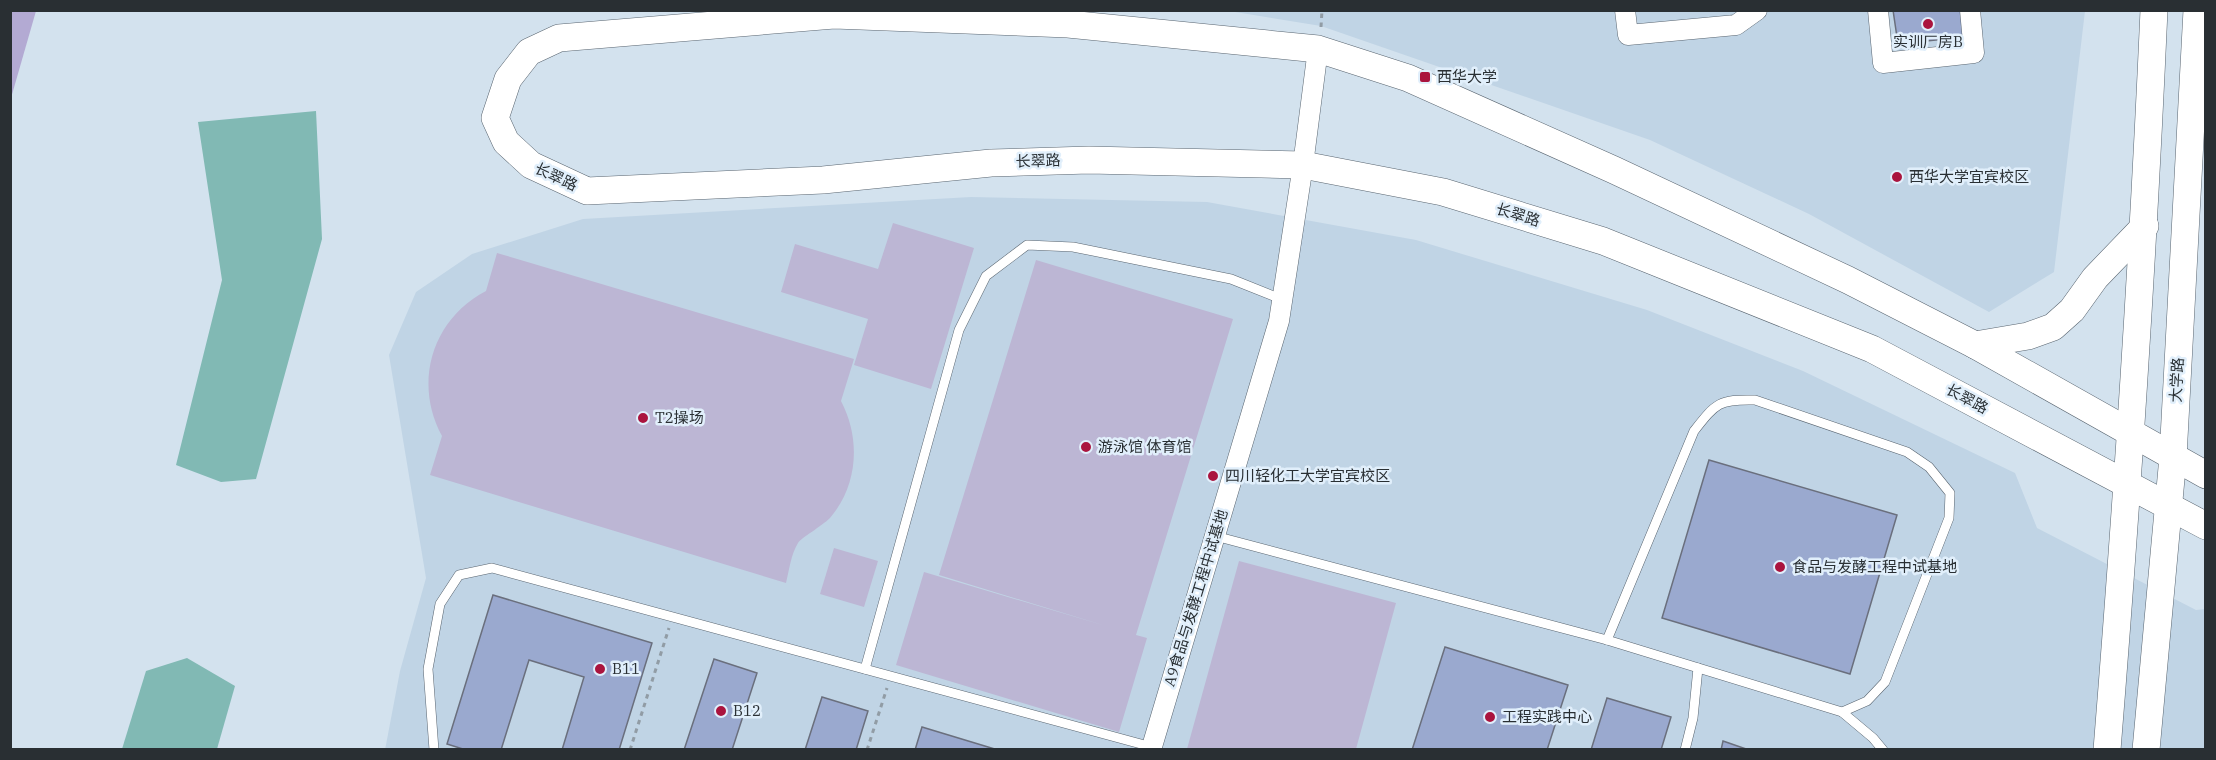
<svg xmlns="http://www.w3.org/2000/svg" width="2216" height="760" font-family="'IBM Plex Serif','Noto Sans SC',serif">
<style>
.built{fill:#c0d4e5}
.green{fill:#bcb6d4}
.forest{fill:#b3aad3}
.water{fill:#81b9b4}
.building{fill:#9aa9cf;stroke:#6a6f7d;stroke-width:1.5}
.lines{fill:none;stroke-linecap:round;stroke-linejoin:round}
.lane-casing{stroke:#596570;stroke-width:10}
.street-casing{stroke:#596570;stroke-width:21}
.secondary-casing{stroke:#596570;stroke-width:28}
.path{stroke:#919ca5;stroke-width:3;stroke-dasharray:4.5 4.5;stroke-linecap:butt}
.lane{stroke:#fff;stroke-width:9}
.street{stroke:#fff;stroke-width:20}
.secondary{stroke:#fff;stroke-width:27}
.poi-dot{fill:#aa143e;stroke:#e1effb;stroke-width:2}
.labels{text-anchor:middle;stroke-width:5;stroke-linejoin:round;paint-order:stroke}
.poi-label{font-size:15px;fill:#292f33;stroke:#e1effb;text-anchor:start}
.street-label{font-size:15px;fill:#292f33;stroke:#e1effb}
</style>
<rect width="100%" height="100%" fill="#d3e2ee"/>
<!-- built -->
<g class="built">
<polygon points="1229,11 2085,11 2054,272 1989,312 1809,214 1650,140 1321,26"/>
<polygon points="971,197 1207,202 1416,240 1647,310 1803,371 2015,473 2037,528 2196,610 2205,609 2205,749 385,750 400,671 426,578 389,355 416,292 472,254 583,219"/>
</g>
<!-- green -->
<g class="green">
<polygon points="893,223 974,248 931,389 854,365 868,319 781,292 795,244 878,269"/>
<path d="M497 253 854 359 841 401C861 439 858 485 830 518 822 526 801 538 798 543 791 554 789 571 786 583L430 475 442 436C413 383 432 319 486 291Z"/>
<polygon points="1036,260 1233,319 1136,635 1147,638 1119,732 896,665 924,572 1106,626 939,575"/>
<polygon points="834,548 878,561 864,607 820,594"/>
<polygon points="1239,561 1396,603 1356,749 1187,749"/>
</g>
<!-- forest -->
<polygon class="forest" points="11,10 36,11 11,98 10,11"/>
<!-- water -->
<g class="water">
<polygon points="316,111 322,239 256,479 221,482 176,465 222,280 198,122"/>
<polygon points="187,658 235,686 217,749 122,749 146,671"/>
</g>
<!-- building -->
<g class="building">
<polygon points="1893,10 1961,10 1964,37 1898,44"/>
<polygon points="1709,460 1897,515 1850,674 1662,618"/>
<polygon points="493,595 652,643 619,750 562,750 584,677 529,660 501,750 466,750 447,744"/>
<polygon points="1445,647 1568,685 1547,750 1412,750"/>
<polygon points="714,659 757,673 732,750 684,750"/>
<polygon points="822,697 868,711 856,750 805,750"/>
<polygon points="1607,698 1671,717 1661,750 1591,750"/>
<polygon points="922,727 998,750 915,750"/>
<polygon points="1723,741 1749,750 1721,750"/>
</g>
<g class="lines">
<!-- lane casing -->
<g class="lane-casing">
<g id="lane">
<polyline points="1215,536 1607,640 1842,712 1873,738 1883,750"/>
<path d="M1607 640 1694 431C1716 403 1719 399 1755 400L1907 452 1929 467 1950 493 1949 518 1885 682 1867 701 1842 712"/>
<polyline points="865,669 959,330 986,276 1027,245 1073,247 1231,279 1281,299"/>
<polyline points="434,750 428,669 440,604 459,575 492,568 1152,747"/>
<polyline points="1685,750 1693,718 1698,668"/>
</g>
</g>
<!-- street casing -->
<g class="street-casing">
<g id="street">
<polyline points="1625,10 1628,35 1736,25 1757,10"/>
<polyline points="1878,10 1883,63 1974,53 1970,10"/>
<polyline points="1151,750 1279,321 1303,165 1318,49"/>
</g>
</g>
<!-- secondary casing -->
<g class="secondary-casing">
<g id="secondary">
<polyline points="1975,345 2028,336 2053,327 2072,310 2095,278 2145,226"/>
<polyline points="2206,475 1975,345 1848,280 1614,170 1408,78 1318,49 1068,24 834,15 559,38 529,52 508,79 495,118 506,142 531,165 587,191 823,180 991,163 1089,160 1303,165 1443,192 1603,241 1872,349 2206,526"/>
<path d="M2107 750C2127 503 2143 257 2154 10"/>
<polyline points="2146,750 2173,457 2197,10"/>
</g>
</g>
<!-- path -->
<g class="path">
<polyline points="1321,27 1322,10"/>
<polyline points="630,750 669,628"/>
<polyline points="867,750 887,688"/>
</g>
<!-- lane -->
<use href="#lane" class="lane"/>
<!-- street -->
<use href="#street" class="street"/>
<!-- secondary -->
<use href="#secondary" class="secondary"/>
</g>
<!-- markers -->
<g class="poi-dot">
<circle cx="1928" cy="24" r="6"/>
<rect x="1419" y="71" width="12" height="12" rx="3"/>
<circle cx="1897" cy="177" r="6"/>
<circle cx="643" cy="418" r="6"/>
<circle cx="1086" cy="447" r="6"/>
<circle cx="1213" cy="476" r="6"/>
<circle cx="1780" cy="567" r="6"/>
<circle cx="600" cy="669" r="6"/>
<circle cx="721" cy="711" r="6"/>
<circle cx="1490" cy="717" r="6"/>
</g>
<g class="labels">
<!-- poi labels -->
<g class="poi-label">
<text x="1928" y="47" text-anchor="middle">实训厂房B</text>
<text x="1437" y="82">西华大学</text>
<text x="1909" y="182">西华大学宜宾校区</text>
<text x="655" y="423">T2操场</text>
<text x="1098" y="452">游泳馆 体育馆</text>
<text x="1225" y="481">四川轻化工大学宜宾校区</text>
<text x="1792" y="572">食品与发酵工程中试基地</text>
<text x="612" y="674">B11</text>
<text x="733" y="716">B12</text>
<text x="1502" y="722">工程实践中心</text>
</g>
<!-- street labels -->
<g class="street-label">
<text transform="translate(1038 161) rotate(-2)" y="5">长翠路</text>
<text transform="translate(556 177) rotate(25)" y="5">长翠路</text>
<text transform="translate(1518 215) rotate(17)" y="5">长翠路</text>
<text transform="translate(2177 380) rotate(-87)" y="5">大学路</text>
<text transform="translate(1967 399) rotate(28)" y="5">长翠路</text>
<text transform="translate(1196 598) rotate(-73)" y="5">A9食品与发酵工程中试基地</text>
</g>
</g>
<!-- border -->
<rect width="2216" height="760" fill="none" stroke="#292f33" stroke-width="24"/>
</svg>
